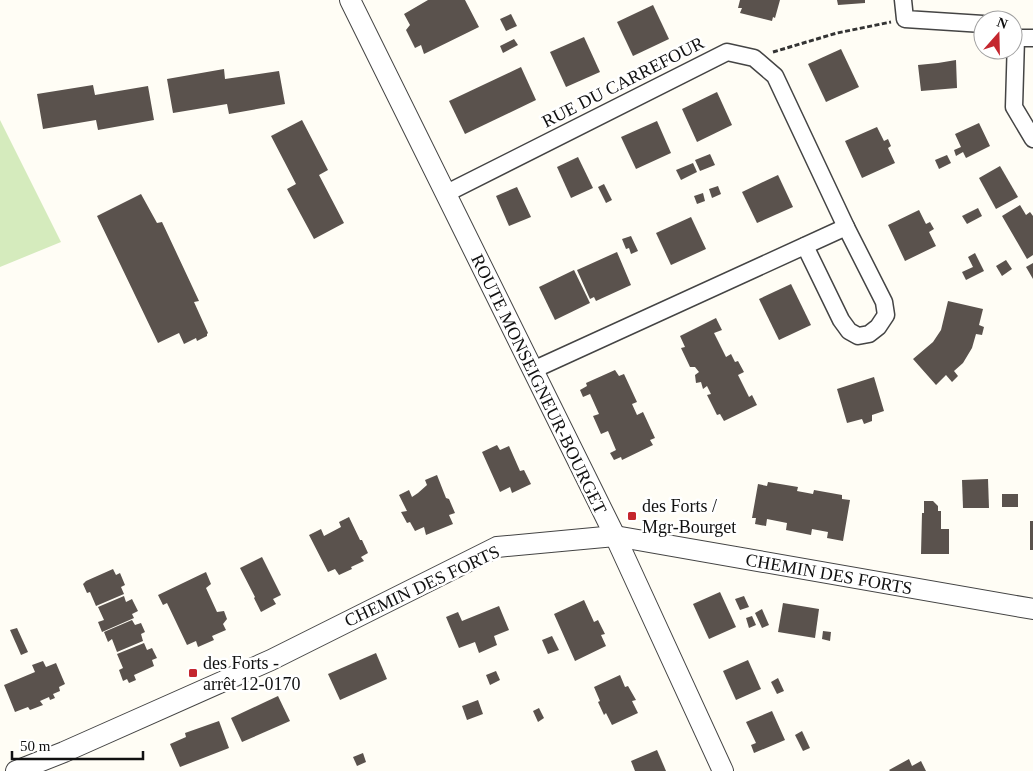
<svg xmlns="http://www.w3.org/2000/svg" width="1033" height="771" font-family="'Times New Roman',serif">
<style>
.green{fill:#d5ebbd}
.building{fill:#5a524d}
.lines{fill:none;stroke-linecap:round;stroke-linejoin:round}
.minor-casing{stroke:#444;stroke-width:19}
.tertiary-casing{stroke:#444;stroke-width:22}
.path{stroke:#333;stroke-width:3;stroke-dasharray:5 2.5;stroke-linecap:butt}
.minor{stroke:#fff;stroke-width:16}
.tertiary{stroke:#fff;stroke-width:20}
.poi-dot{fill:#c4262e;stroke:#fff;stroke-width:2}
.labels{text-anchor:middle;stroke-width:5;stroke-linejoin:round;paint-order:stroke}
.street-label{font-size:18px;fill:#111;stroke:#fff}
.poi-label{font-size:18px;fill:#111;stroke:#fff;text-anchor:start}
</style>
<rect width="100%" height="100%" fill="#fffdf5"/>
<!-- green -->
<polygon class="green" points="0,120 61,242 0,267"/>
<!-- building -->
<g class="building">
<polygon points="428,0 465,0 479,27 424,54 421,45 415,48 406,30 410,25 404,14"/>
<polygon points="740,0 780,0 775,18 773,17 772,21 740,13 742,8 738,8"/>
<polygon points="837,0 865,0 865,3 838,5"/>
<polygon points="653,5 669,39 633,56 617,22"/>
<polygon points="511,14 517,26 506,31 500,19"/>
<polygon points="584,37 600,72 566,87 550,52"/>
<polygon points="514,39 518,45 503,53 500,46"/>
<polygon points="841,49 859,87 826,102 808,64"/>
<polygon points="956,60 957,88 921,91 918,65 938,63"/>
<polygon points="521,67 536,100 465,134 449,101"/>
<polygon points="224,69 225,79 279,71 285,104 229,114 227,104 173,113 167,79"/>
<polygon points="93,85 95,95 148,86 154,120 98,130 96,120 43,129 37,94"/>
<polygon points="717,92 732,125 697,142 682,109"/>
<polygon points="302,120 328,170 319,175 344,223 314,239 287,189 296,184 271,136"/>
<polygon points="657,121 671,153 636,169 621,137"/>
<polygon points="979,123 990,146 966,158 963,152 956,156 954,150 961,147 955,134"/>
<polygon points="877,127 884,141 888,139 891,146 888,148 895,163 862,178 845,141"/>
<polygon points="710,154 715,165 700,171 695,160"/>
<polygon points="947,155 951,163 939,169 935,160"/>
<polygon points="578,157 593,188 571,198 557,167"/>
<polygon points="693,163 697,172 681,180 676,170"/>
<polygon points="1000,166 1018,197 996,209 979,178"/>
<polygon points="778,175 793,207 757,223 742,192"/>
<polygon points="604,184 612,200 606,203 598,187"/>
<polygon points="718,186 721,194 712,198 709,189"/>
<polygon points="517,187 531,217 509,226 496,196"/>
<polygon points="703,193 705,201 697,204 694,196"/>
<polygon points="141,194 157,223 162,222 199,301 194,302 208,333 207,334 207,336 197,341 196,338 184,344 179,333 158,343 97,216"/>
<polygon points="1020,205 1026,215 1030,212 1033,216 1033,255 1027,259 1002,216"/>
<polygon points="978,208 982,216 967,224 962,216"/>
<polygon points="919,210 926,224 930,222 934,229 929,232 936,246 905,261 888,225"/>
<polygon points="691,217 706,249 671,265 656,233"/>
<polygon points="631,236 638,251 631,254 629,248 626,249 622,239"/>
<polygon points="617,252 631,285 596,301 594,297 590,299 577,270"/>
<polygon points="975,253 984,271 966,280 962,272 973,267 968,257"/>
<polygon points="1006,260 1012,269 1002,276 996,266"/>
<polygon points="1033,263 1033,279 1026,267"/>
<polygon points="574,270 590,303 555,320 539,287"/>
<polygon points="791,284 811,325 779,340 759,299"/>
<polygon points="948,301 983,309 979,325 984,327 982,335 976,334 972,348 963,363 954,371 958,376 952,382 946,375 936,385 913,359 933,342 941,330"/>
<polygon points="716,318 722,330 714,333 726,357 731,354 735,362 738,361 744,372 738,375 749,397 752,395 757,405 724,421 720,414 717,415 707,395 711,394 707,386 703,389 701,382 696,383 695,375 699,372 695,367 690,367 681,348 685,347 680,336"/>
<polygon points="615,370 619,376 624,374 637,402 632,404 637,415 643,412 655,438 650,440 653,445 622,460 621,457 614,460 610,453 616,450 608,431 601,434 593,416 599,414 590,394 583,397 580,390 587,386 586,383"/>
<polygon points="874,377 884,411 872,415 872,421 864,424 862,419 847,423 837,389"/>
<polygon points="497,445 500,450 509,446 520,471 524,470 531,484 512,493 510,487 500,492 482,452"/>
<polygon points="437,475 446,498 449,499 455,513 449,515 453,524 426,535 424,527 415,531 410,522 407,523 401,512 407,511 399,495 409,490 412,497 418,493 427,485 425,480"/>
<polygon points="988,479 989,508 963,508 962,480"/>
<polygon points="768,482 798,487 797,491 813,494 814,490 842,495 842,499 850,500 843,541 827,538 828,532 812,529 811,535 786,530 787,523 767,519 766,526 755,524 756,518 752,518 758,484 767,486"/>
<rect x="1002" y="494" width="16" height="13"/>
<polygon points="924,501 933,501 938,506 938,511 941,511 941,529 949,529 949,554 921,554 922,513 924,513"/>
<polygon points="349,517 360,540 362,540 368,553 361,557 364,561 351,567 352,569 339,575 335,569 328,572 309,535 321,529 324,536 341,527 339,522"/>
<rect x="1030" y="521" width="3" height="29"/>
<polygon points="262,557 281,595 273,599 276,604 261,612 254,598 255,597 240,568"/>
<polygon points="113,569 116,575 120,573 125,585 121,587 124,594 96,606 90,592 87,593 83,584 86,581"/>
<polygon points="206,572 211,584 206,588 217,612 224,611 227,619 223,624 226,630 212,636 214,640 198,647 196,641 187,645 167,603 163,605 158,595"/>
<polygon points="720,592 736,627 709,639 693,604"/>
<polygon points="124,596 126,602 132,599 138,611 132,614 134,618 102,632 98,622 104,620 98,607"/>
<polygon points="744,596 749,607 740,610 735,599"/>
<polygon points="584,600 594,622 598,620 605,634 601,635 606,646 575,661 554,614"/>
<polygon points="783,603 819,609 815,638 778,632"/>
<polygon points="499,606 509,630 494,636 497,645 479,653 475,642 459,648 446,617 458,612 462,621"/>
<polygon points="762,609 769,625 762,628 755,613"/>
<polygon points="752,616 756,625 749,628 746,618"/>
<polygon points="132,620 135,625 141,623 145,632 141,634 143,641 117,652 112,639 108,642 104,632"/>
<polygon points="17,628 28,652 21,655 10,630"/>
<polygon points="823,631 831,632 830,641 822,639"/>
<polygon points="552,636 559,650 548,654 542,640"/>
<polygon points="144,643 147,650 152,648 157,658 152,660 154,666 134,675 136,680 129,683 127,679 123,681 119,670 123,668 117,654"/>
<polygon points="376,653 387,679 340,700 328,674"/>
<polygon points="748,660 761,689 736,700 723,671"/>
<polygon points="43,661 46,667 56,663 65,684 59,687 60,691 53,694 55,698 50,700 49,697 40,701 43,705 30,710 28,707 15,712 4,685 35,672 32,665"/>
<polygon points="496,671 500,680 490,685 486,675"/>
<polygon points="620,675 625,687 628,686 636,700 632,701 638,713 612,725 606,713 604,715 598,702 600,701 594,687"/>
<polygon points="778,678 784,691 777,694 771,682"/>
<polygon points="278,696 290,721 242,742 231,718"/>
<polygon points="478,700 483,714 467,720 462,706"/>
<polygon points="539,708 544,718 538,722 533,711"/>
<polygon points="772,711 785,740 754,753 751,745 756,743 746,722"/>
<polygon points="219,721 229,748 180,767 170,744 186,737 185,733"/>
<polygon points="802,731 810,748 803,751 795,735"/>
<polygon points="657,750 666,771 635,771 631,761"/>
<polygon points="363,753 366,762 357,766 353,757"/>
<polygon points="909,759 912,766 921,761 926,771 890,771 889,770"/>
</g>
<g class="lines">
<!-- minor casing -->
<g class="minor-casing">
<g id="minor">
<polyline points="903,0 905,19 983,24"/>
<polyline points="1013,36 1016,38 1033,38"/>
<polyline points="1016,38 1014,107 1033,139"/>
<polyline points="445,194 727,52 754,58 775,76 846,227 884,302 886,315 878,327 869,334 858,336 849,331 841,320 805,246"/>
<polyline points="533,370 846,227"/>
</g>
</g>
<!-- tertiary casing -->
<g class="tertiary-casing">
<g id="tertiary">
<polyline points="350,0 615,536 723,771"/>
<polyline points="16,771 64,752 271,660 497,547 615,536 1033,609"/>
</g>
</g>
<!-- path -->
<polyline class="path" points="773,52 837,33 891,22"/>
<!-- minor -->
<use href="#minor" class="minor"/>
<!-- tertiary -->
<use href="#tertiary" class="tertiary"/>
</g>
<!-- markers -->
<g class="poi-dot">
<rect x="627" y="511" width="10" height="10" rx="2.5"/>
<rect x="188" y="668" width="10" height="10" rx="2.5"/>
</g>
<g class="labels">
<!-- street labels -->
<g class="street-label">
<text transform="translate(623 82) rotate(-27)" y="6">RUE DU CARREFOUR</text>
<text transform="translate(539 384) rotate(64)" y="6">ROUTE MONSEIGNEUR-BOURGET</text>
<text transform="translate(829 574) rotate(10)" y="6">CHEMIN DES FORTS</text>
<text transform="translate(422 586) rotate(-25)" y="6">CHEMIN DES FORTS</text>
</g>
<!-- poi labels -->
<g class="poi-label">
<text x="642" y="512">des Forts /<tspan x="642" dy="21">Mgr-Bourget</tspan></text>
<text x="203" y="669">des Forts -<tspan x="203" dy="21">arrêt 12-0170</tspan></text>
</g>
</g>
<!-- north arrow -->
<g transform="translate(998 35) rotate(20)"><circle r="24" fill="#ffffff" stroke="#a0a0a0"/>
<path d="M0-4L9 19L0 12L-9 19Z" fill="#c4262e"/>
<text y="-8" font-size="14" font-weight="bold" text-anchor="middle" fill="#111111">N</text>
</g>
<!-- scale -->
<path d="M12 751v8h131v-8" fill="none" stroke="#111111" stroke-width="2.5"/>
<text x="20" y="751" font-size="15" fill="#111111" stroke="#ffffff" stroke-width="4" paint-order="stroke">50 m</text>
</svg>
